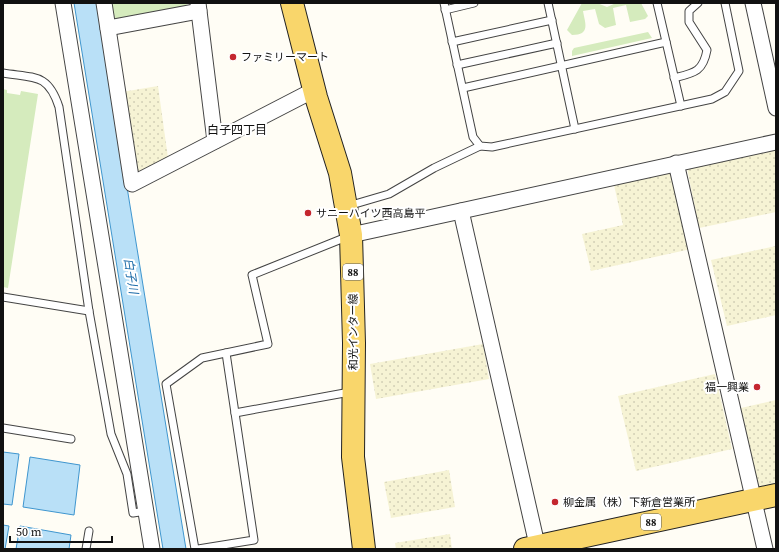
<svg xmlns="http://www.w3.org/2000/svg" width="779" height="552" font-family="'Source Serif 4','Noto Sans JP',serif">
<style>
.farmland{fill:url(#farmland-dots)}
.green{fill:#d5ebbd}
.water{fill:#b9e0f7;stroke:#3f96cf}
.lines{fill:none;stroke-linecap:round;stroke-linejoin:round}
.service-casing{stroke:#444;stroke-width:9}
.minor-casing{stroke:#444;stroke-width:17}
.primary-casing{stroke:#222;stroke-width:24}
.service{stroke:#fff;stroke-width:7}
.minor{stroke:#fff;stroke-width:15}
.primary{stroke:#f9d66b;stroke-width:22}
.poi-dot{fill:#c4262e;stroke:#fff;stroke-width:1.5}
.labels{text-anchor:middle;stroke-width:4;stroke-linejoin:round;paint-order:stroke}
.shield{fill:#fff;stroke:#585858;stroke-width:1}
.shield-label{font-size:10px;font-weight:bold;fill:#111}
.poi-label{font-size:11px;fill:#111;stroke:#fff;text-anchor:start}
.street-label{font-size:11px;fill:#111;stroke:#fff}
.neighbourhood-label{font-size:12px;fill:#111;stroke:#fff}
.water-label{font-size:12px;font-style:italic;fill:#1768a6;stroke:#fff}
</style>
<defs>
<pattern id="farmland-dots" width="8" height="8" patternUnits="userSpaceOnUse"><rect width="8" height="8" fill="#f6f3d4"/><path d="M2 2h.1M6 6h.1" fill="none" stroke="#d2cfb5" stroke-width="1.8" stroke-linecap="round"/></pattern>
</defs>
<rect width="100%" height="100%" fill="#fffdf5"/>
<!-- farmland -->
<g class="farmland">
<polygon points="158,86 168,158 135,173 122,92"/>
<polygon points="776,149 776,212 699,228 687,168"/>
<polygon points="674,171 691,249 591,271 582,234 623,225 614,185"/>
<polygon points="776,246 776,315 727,326 711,260"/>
<polygon points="483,344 489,379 376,399 370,364"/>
<polygon points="715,374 732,449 636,471 618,396"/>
<polygon points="776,400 776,484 758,488 741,408"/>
<polygon points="449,470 455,507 391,518 384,482"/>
<polygon points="450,534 452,549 396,549 395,543"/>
</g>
<!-- green -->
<g class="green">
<polygon points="111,3 189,3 183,7 116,19 113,16"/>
<path d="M582 3H597L607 7 616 3H641L648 16 645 19 630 22 626 5 613 8 616 25 605 28 599 24 595 9 583 11C585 23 591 35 572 35L567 30Z"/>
<polygon points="648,32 652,38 572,56 572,51 574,48"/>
<polygon points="3,89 7,90 7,93 20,95 21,91 38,94 8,288 3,287"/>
</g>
<!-- water -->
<g class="water">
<polygon points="74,3 97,3 186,549 163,549"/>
<polygon points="3,452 19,454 12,505 3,504"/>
<polygon points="30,457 80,465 74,515 23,507"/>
<polygon points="3,525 9,526 5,549 3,549"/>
<polygon points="20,526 71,535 69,549 16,549"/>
</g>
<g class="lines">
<!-- service casing -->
<g class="service-casing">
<g id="service">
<polyline points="444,3 473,137 480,146 492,147 712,99 725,92 739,71 725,3"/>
<polyline points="548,3 575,129"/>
<polyline points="657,3 681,106"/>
<polyline points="445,10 474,3"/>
<polyline points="452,42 552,20"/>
<polyline points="457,65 557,43"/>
<path d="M3 73C34 78 48 73 59 107L89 311 111 434 127 474 133 513 146 511"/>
<path d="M674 78C694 73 703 72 707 50L689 22V11L698 3"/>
<polyline points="463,88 666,42"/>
<polyline points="348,206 389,194 434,168 480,146"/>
<polyline points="3,297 89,311"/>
<polyline points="226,353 235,413"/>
<polyline points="3,428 71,439"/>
<polyline points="86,549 89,531"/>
<polyline points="195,549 166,384 202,358 268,344 252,275 349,236"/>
<polyline points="198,549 254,540 235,413 350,392"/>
</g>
</g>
<!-- minor casing -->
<g class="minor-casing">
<g id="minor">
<polyline points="63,3 152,549"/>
<polyline points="104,3 132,184 314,90"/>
<polyline points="198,3 215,141"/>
<polyline points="753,3 776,108"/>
<polyline points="108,28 199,11"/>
<polyline points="676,163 765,549"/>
<polyline points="461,211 538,549"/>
<polyline points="351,235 776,142"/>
</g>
</g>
<!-- primary casing -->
<g class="primary-casing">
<g id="primary">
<polyline points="292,3 316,97 340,173 351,235 354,343 353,457 364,549"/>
<polyline points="525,549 776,495"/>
</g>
</g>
<!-- service -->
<use href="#service" class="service"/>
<!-- minor -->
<use href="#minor" class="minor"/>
<!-- primary -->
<use href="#primary" class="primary"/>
</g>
<!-- markers -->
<g class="poi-dot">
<circle cx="233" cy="57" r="4"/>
<circle cx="308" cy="213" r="4"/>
<circle cx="757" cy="387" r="4"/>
<circle cx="555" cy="502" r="4"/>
</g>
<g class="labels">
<!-- shield labels -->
<g class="shield">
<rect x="343" y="264" width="20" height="16" rx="3"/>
<rect x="641" y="514" width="20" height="16" rx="3"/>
</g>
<g class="shield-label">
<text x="353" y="276">88</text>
<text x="651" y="526">88</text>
</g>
<!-- poi labels -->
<g class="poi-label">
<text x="241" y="61">ファミリーマート</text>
<text x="316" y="217">サニーハイツ西高島平</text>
<text x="749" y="391" text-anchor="end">福一興業</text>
<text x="563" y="506">柳金属（株）下新倉営業所</text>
</g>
<!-- street labels -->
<g class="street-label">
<text transform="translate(353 332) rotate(-90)" y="4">和光インター線</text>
</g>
<!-- neighbourhood labels -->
<g class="neighbourhood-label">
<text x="237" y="134">白子四丁目</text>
</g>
<!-- water labels -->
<g class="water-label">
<text transform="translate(131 276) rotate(81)" y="4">白子川</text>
</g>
</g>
<!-- border -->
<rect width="779" height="552" fill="none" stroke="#111111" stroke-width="8"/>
<!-- scale -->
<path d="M10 536v6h102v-6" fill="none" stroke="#111111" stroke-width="2"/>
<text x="16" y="536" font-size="12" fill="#111111" stroke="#ffffff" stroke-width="3" paint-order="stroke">50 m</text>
</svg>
